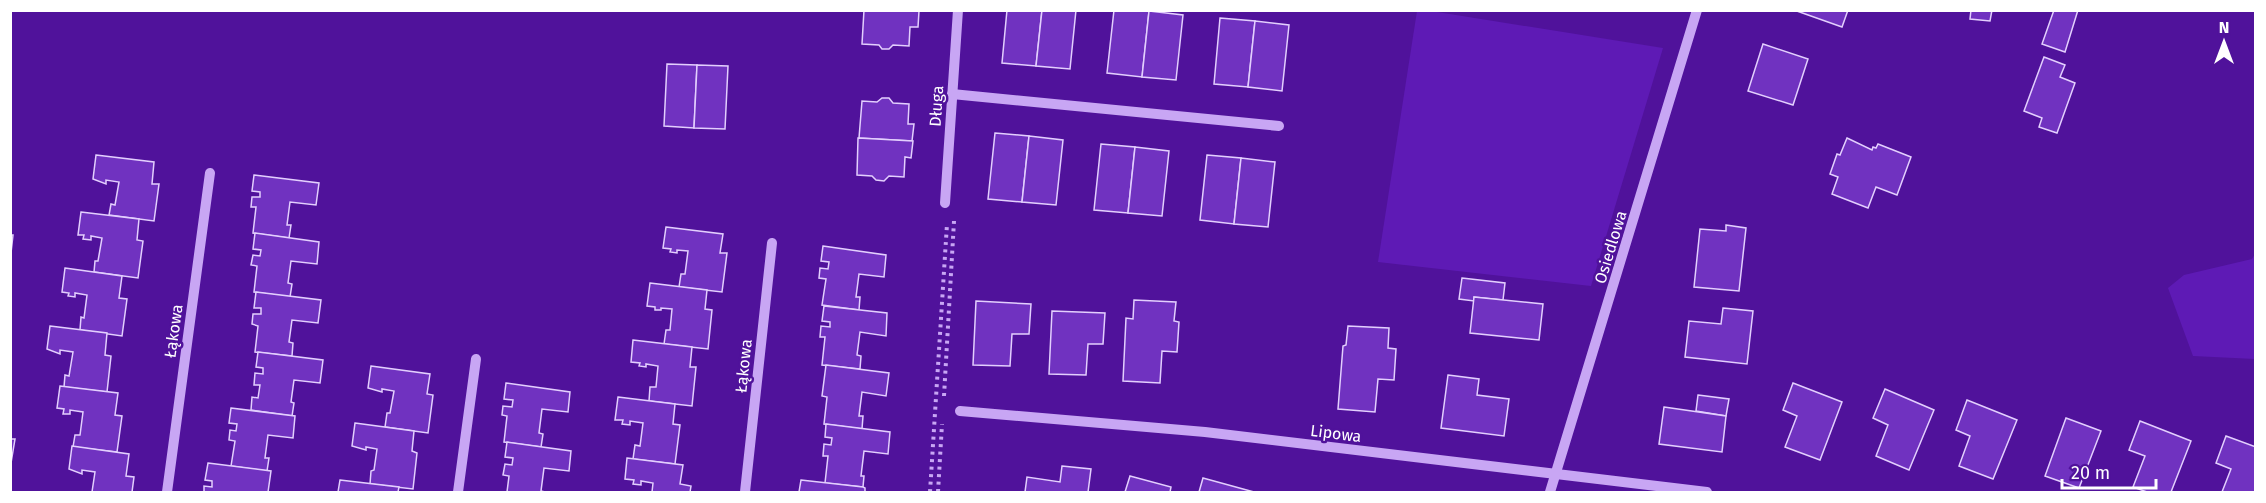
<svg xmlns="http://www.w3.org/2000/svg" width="2266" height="503" font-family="'Fira Sans',sans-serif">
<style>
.green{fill:#5e1ab5}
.building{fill:#7032c0;stroke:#e3cffe;stroke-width:1.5}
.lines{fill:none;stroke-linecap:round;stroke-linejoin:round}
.path{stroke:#c8a6f4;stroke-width:4;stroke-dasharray:3 4.5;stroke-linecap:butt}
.minor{stroke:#c8a6f4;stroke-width:10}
.labels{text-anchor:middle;stroke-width:5;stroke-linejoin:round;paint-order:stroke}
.street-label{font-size:16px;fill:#fff;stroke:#50129b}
</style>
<rect width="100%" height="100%" fill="#50129b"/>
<!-- green -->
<g class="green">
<polygon points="1417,11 1431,11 1663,48 1591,286 1378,262"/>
<polygon points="2255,254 2255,359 2193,356 2168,288 2184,275 2252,259"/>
</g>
<!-- building -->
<g class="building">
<polygon points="864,10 919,11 918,27 910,27 909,46 893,45 889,49 882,49 879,45 862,44"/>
<polygon points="1007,10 1042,10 1036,66 1002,63"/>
<polygon points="1042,10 1076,10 1070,69 1036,66"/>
<polygon points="1114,10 1149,11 1142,77 1107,73"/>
<polygon points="1794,10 1848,10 1842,27"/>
<polygon points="1971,10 1992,10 1990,21 1970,19"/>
<polygon points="2054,10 2078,10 2065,52 2042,44"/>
<polygon points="1149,11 1183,15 1176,80 1142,77"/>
<polygon points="1220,18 1255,21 1248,87 1214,84"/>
<polygon points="1255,21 1289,25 1282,91 1248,87"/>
<polygon points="1763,44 1808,59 1793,105 1748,91"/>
<polygon points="2044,57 2065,65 2060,77 2075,83 2057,133 2039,127 2042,118 2024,111"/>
<polygon points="667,64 697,65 694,128 664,126"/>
<polygon points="697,65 728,66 725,129 694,128"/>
<polygon points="882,98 889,98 893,103 909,104 908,124 914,124 912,141 859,138 862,101 877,102"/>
<polygon points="995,133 1029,136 1022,202 988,199"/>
<polygon points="1029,136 1063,140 1056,205 1022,202"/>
<polygon points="858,138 913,141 911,158 905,157 904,177 889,176 884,181 876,180 872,176 857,175"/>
<polygon points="1847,138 1872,150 1873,147 1876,148 1878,144 1911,157 1897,195 1876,187 1868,208 1832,194 1838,177 1830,174 1837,154 1840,155"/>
<polygon points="1101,144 1135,147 1128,213 1094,210"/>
<polygon points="1135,147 1169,151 1162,216 1128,213"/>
<polygon points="96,155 154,162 152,184 159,184 154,221 109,215 111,204 115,205 119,182 106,180 106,184 93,179"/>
<polygon points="1207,155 1241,158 1234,224 1200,220"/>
<polygon points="1241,158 1275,162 1268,227 1234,224"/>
<polygon points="254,175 319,183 316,205 290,202 287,225 291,225 289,238 253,233 256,207 251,207 252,197 260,197 260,192 252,191"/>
<polygon points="81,212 139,219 137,240 143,241 138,278 94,272 95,261 98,261 102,238 91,236 91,240 83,239 84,235 78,235"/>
<polygon points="1726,225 1746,228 1739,291 1694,287 1700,229 1726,231"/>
<polygon points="666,227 723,234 720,253 727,253 722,292 679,287 681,274 685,274 688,251 677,250 677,253 670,252 671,249 663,248"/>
<polygon points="255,233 319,242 317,264 291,261 288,283 292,284 290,297 254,292 257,266 251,265 253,255 260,256 261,250 253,249"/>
<polygon points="10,235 13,235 10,262"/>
<polygon points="823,246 886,255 884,277 859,274 856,297 860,297 859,310 822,305 826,279 819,278 820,268 828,269 829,262 821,261"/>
<polygon points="65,268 122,276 119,298 127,299 122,336 80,330 81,317 84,318 87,295 75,293 75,297 68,296 69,293 62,292"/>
<polygon points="1462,278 1505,283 1503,300 1474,297 1474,301 1459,299"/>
<polygon points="650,283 707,290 705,309 712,310 708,349 664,344 666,330 670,330 672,309 661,308 661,310 655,310 655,307 647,306"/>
<polygon points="256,292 321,300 318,323 292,320 289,342 293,343 292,356 255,352 258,326 252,324 253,314 261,314 261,308 254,308"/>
<polygon points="1474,297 1543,304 1539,340 1470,333"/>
<polygon points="1134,300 1176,302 1174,321 1179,322 1177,352 1162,351 1160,383 1123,381 1126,318 1133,319"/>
<polygon points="976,301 1031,304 1029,334 1012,334 1010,366 973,365"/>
<polygon points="824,306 887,313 886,336 860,332 857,355 861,356 860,369 822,365 825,337 820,337 821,326 830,327 830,322 822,321"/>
<polygon points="1723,308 1753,311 1747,364 1685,357 1689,321 1721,324"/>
<polygon points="1052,311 1105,313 1103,344 1088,344 1086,375 1049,374"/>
<polygon points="50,326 107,333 105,355 111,356 107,392 64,387 65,375 69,376 73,352 60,350 60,354 47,349"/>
<polygon points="1348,326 1389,328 1388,348 1396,349 1394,380 1378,379 1375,412 1338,409 1343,346 1346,345"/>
<polygon points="633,340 692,347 690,367 696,367 692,406 649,401 650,387 656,387 658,366 646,364 646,367 639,366 640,363 631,362"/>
<polygon points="258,352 323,360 320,383 294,380 291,402 294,403 292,416 251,410 252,397 258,398 260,385 254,385 255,373 263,374 263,368 256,367"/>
<polygon points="826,365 889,373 886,396 862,392 859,416 863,416 862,429 824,424 827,397 822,396"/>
<polygon points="371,366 430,374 427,394 433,395 428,433 385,427 387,413 390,413 394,391 382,389 382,392 368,388"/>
<polygon points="1448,375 1479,379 1477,395 1509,399 1504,436 1441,428"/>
<polygon points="506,383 570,392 568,412 542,409 539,433 543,434 541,447 504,442 507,416 502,415 503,406 512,407 513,400 504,399"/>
<polygon points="1793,383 1842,402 1820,460 1785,447 1797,416 1783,410"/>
<polygon points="60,386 118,393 115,415 122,416 117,452 73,447 75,435 80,435 83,412 70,410 70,414 63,414 64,409 57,408"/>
<polygon points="1885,389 1934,410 1909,470 1876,456 1888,425 1873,418"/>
<polygon points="1698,395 1729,399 1726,416 1696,411"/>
<polygon points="618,397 675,404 673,424 680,425 675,464 633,459 635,445 640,446 643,423 630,421 630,425 622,424 623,420 615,420"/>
<polygon points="1967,400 2017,420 1993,479 1959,466 1970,436 1956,430"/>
<polygon points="1664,407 1726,416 1722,452 1659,444"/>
<polygon points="231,408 295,416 293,438 268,435 265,458 269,458 267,471 231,466 235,441 229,440 230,430 236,431 237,424 229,423"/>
<polygon points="2066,418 2101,431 2079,488 2045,476"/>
<polygon points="2140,421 2191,441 2171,492 2147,492 2133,487 2145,456 2129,450"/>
<polygon points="355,423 414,431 412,451 417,453 413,489 370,484 371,471 374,470 377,449 366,447 366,450 352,446"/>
<polygon points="826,424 890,432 888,454 864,451 861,476 864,476 863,487 825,483 828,456 823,456 824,444 831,445 832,438 825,437"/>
<polygon points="2226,436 2256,447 2256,492 2222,492 2231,469 2216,463"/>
<polygon points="10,439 15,439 11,463 10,463"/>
<polygon points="507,442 571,451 569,471 544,468 541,491 545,492 507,492 509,476 503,475 505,464 512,465 513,458 505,457"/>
<polygon points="72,446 129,454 126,476 134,477 132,492 92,492 95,472 82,470 82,474 69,469"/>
<polygon points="627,458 683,465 680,484 691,486 690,492 652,492 653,483 641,481 641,485 633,484 634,480 625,479"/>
<polygon points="208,463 271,471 268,492 204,492 204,486 212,487 212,481 205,480"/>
<polygon points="1062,466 1091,469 1088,492 1025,492 1027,477 1060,482"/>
<polygon points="1130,476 1171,487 1170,492 1125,492"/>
<polygon points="1203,478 1254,492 1199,492"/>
<polygon points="340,480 399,487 398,492 338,492"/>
<polygon points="801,480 863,487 865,488 865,492 799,492"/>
</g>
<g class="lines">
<!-- path -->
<g class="path">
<polyline points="944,396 954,221"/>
<polyline points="930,492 947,224"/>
<polyline points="938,492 942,424"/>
</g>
<!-- minor -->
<g class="minor">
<polyline points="952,94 1279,126"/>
<polyline points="945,203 958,10"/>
<polyline points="960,411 1205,432 1707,492"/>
<polyline points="167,492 210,173"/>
<polyline points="458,492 476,359"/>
<polyline points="745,492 772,243"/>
<polyline points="1550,492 1697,10"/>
</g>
</g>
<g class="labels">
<!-- street labels -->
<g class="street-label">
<text transform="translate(936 106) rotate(-86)" y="6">Długa</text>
<text transform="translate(1610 247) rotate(-73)" y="6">Osiedlowa</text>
<text transform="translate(173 331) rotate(-82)" y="6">Łąkowa</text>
<text transform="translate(743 366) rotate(-84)" y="6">Łąkowa</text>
<text transform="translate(1336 433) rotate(7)" y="6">Lipowa</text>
</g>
</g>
<!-- border -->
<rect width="2266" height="503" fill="none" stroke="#ffffff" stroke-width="24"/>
<!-- north arrow -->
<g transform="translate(2224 42)" stroke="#50129b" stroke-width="4.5" paint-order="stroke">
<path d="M0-4.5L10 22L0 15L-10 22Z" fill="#ffffff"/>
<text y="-9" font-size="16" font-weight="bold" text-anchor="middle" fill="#ffffff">N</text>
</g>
<!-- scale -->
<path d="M2062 479v9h94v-9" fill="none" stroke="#ffffff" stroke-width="3"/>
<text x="2071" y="479" font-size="18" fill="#ffffff" stroke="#50129b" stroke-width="4.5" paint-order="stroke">20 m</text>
</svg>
